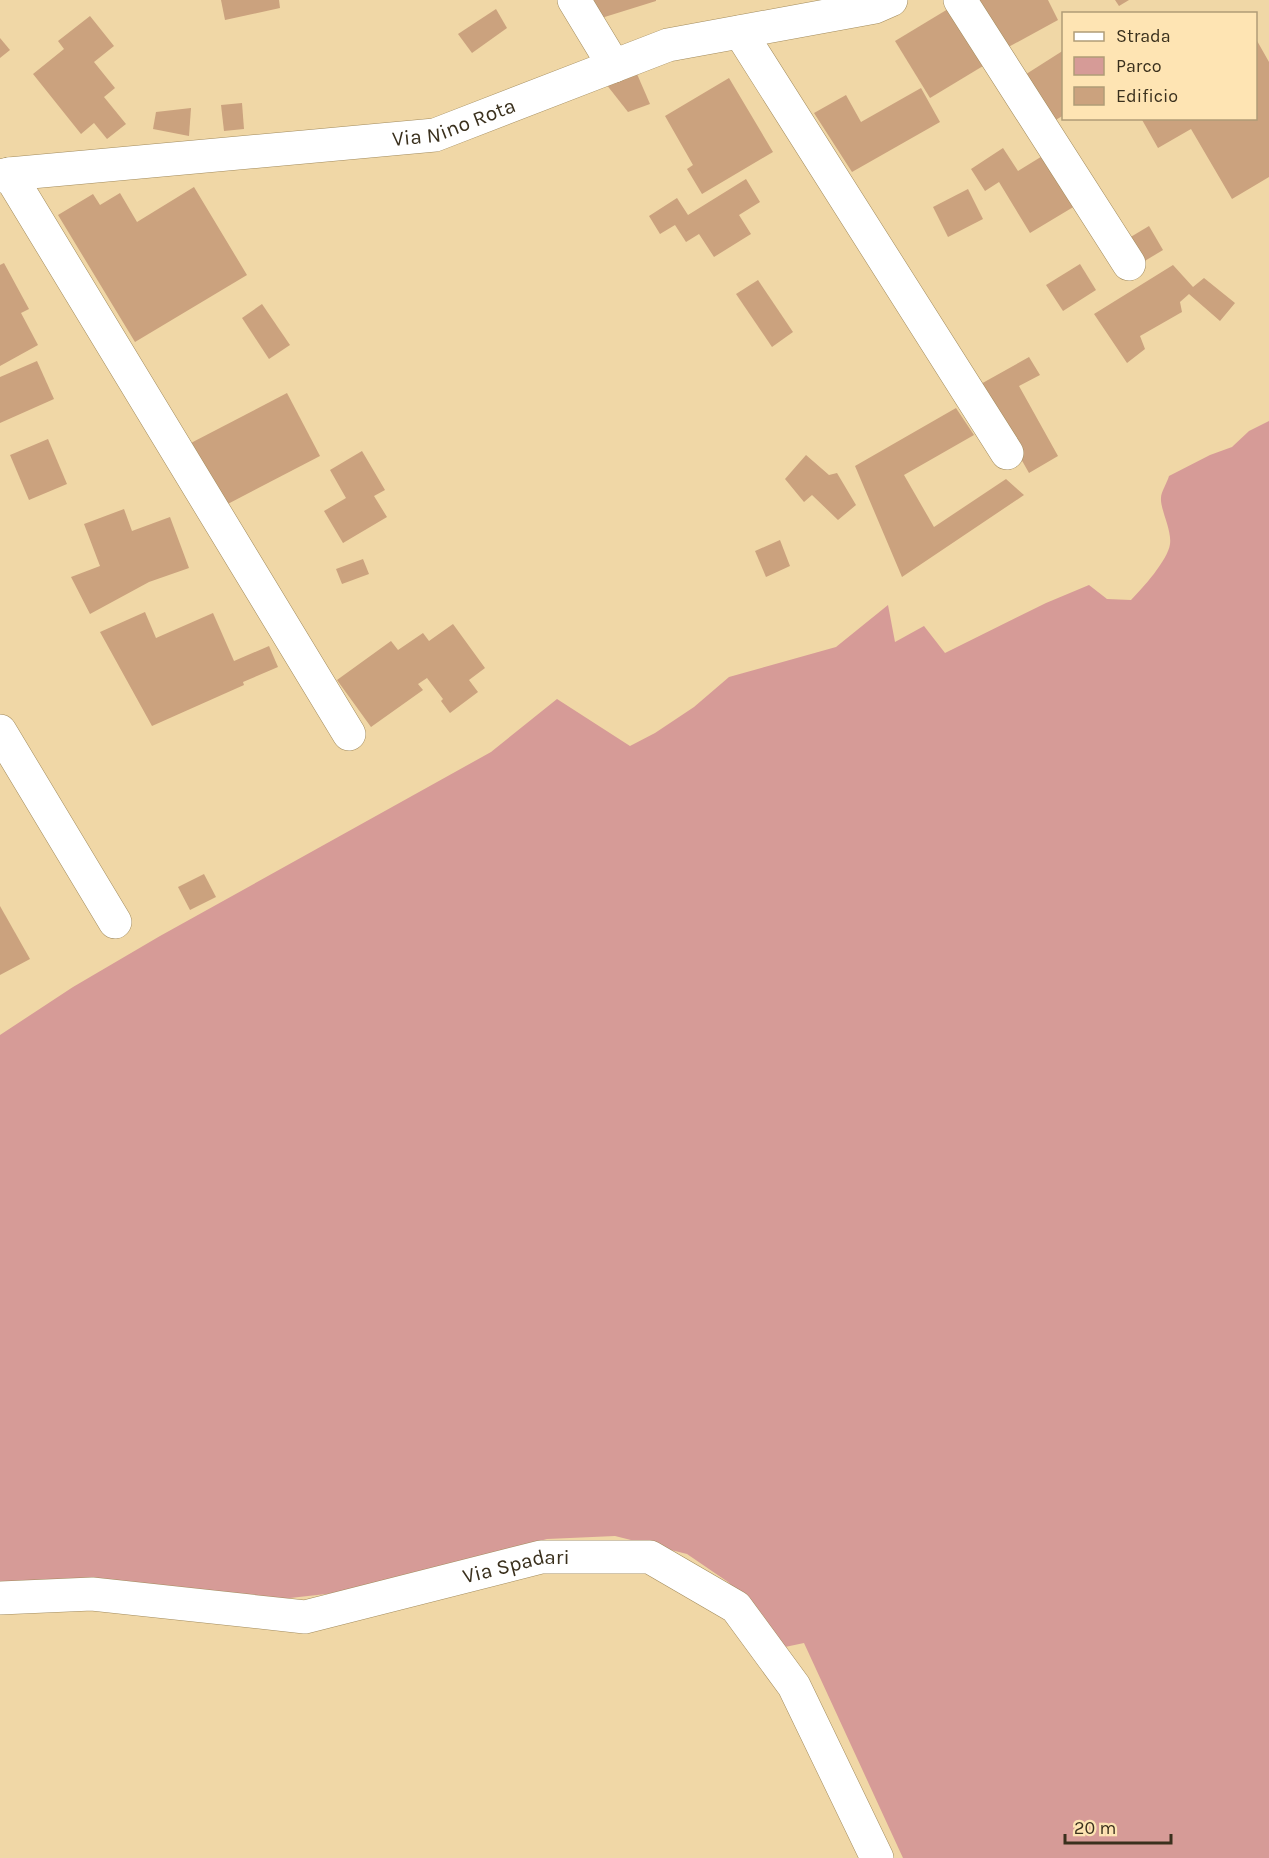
<svg xmlns="http://www.w3.org/2000/svg" width="1269" height="1858" font-family="Karla,sans-serif">
<style>
.green{fill:#d69b97}
.building{fill:#cba27e}
.lines{fill:none;stroke-linecap:round;stroke-linejoin:round}
.minor-casing{stroke:#a28b5c;stroke-width:34}
.minor{stroke:#fff;stroke-width:33}
.labels{text-anchor:middle;stroke-width:4.5;stroke-linejoin:round;paint-order:stroke}
.street-label{font-size:21px;fill:#3a301d;stroke:#fee4b3}
</style>
<rect width="100%" height="100%" fill="#f0d7a6"/>
<!-- green -->
<path class="green" d="M1269 421V1858H903L804 1643 785 1647 763 1617 728 1582 687 1554 615 1536 547 1539 344 1592 281 1599 0 1582V1035L73 987 160 936 491 752 557 699 630 746 655 733 694 707 729 677 836 647 888 605 895 642 924 626 945 653 1046 603 1089 585 1107 599 1131 600C1142 589 1168 560 1170 544 1172 530 1160 509 1161 498 1161 492 1167 483 1169 476L1210 455 1232 447 1249 431Z"/>
<!-- building -->
<g class="building">
<polygon points="221,0 279,0 280,8 225,20"/>
<polygon points="588,0 656,0 656,1 595,20"/>
<polygon points="975,0 1048,0 1058,20 1003,50"/>
<polygon points="1115,0 1129,0 1119,6"/>
<polygon points="496,9 507,28 472,53 458,34"/>
<polygon points="948,9 983,66 930,98 895,41"/>
<polygon points="90,16 114,46 94,62 115,88 104,97 126,124 107,139 94,123 81,134 33,74 64,49 58,41"/>
<polygon points="0,38 10,50 0,58"/>
<polygon points="1256,39 1269,62 1269,177 1232,199 1191,129 1158,148 1141,118 1256,118"/>
<polygon points="1064,50 1064,115 1049,124 1020,78"/>
<polygon points="637,74 650,104 628,112 606,84"/>
<polygon points="729,78 773,152 702,194 687,169 693,165 665,116"/>
<polygon points="921,88 940,122 852,172 814,113 846,95 861,122"/>
<polygon points="242,103 244,129 224,131 221,105"/>
<polygon points="191,108 189,136 153,129 156,112"/>
<polygon points="1003,148 1018,171 1044,155 1075,206 1030,233 999,182 985,191 971,169"/>
<polygon points="746,179 760,202 739,215 751,234 714,257 699,234 686,242 675,225 660,234 649,216 677,198 688,215"/>
<polygon points="194,187 247,275 135,342 58,215 93,194 100,205 120,193 137,222"/>
<polygon points="968,189 983,219 948,237 933,207"/>
<polygon points="1149,226 1163,250 1138,265 1124,241"/>
<polygon points="4,263 29,309 21,313 38,345 0,366 0,265"/>
<polygon points="1080,264 1096,290 1063,311 1046,285"/>
<polygon points="1173,265 1193,287 1204,278 1235,303 1220,321 1189,294 1180,302 1182,312 1140,336 1145,349 1127,363 1094,314"/>
<polygon points="758,280 793,332 772,347 736,294"/>
<polygon points="262,304 290,345 269,359 242,318"/>
<polygon points="1029,357 1040,375 1019,386 1058,456 1029,473 979,385"/>
<polygon points="37,361 54,399 0,423 0,377"/>
<polygon points="287,393 320,456 222,507 189,444"/>
<polygon points="956,408 974,435 904,475 934,527 1006,479 1024,495 902,577 855,466"/>
<polygon points="48,439 67,484 29,500 10,455"/>
<polygon points="362,451 385,490 374,496 387,517 343,543 324,511 346,498 330,470"/>
<polygon points="806,455 829,475 837,473 856,505 838,520 812,495 804,502 785,479"/>
<polygon points="124,509 132,531 170,517 189,568 149,582 90,614 71,577 100,566 84,524"/>
<polygon points="780,540 790,566 766,577 755,551"/>
<polygon points="363,559 369,574 342,584 336,569"/>
<polygon points="145,612 156,638 213,613 234,661 269,646 278,667 243,682 244,685 152,726 100,632"/>
<polygon points="453,624 485,668 469,680 478,692 450,713 441,701 443,699 427,678 418,684 423,690 371,727 337,680 391,641 398,650 423,633 429,641"/>
<polygon points="204,874 216,897 190,910 178,887"/>
<polygon points="0,906 30,959 0,975"/>
</g>
<g class="lines">
<!-- minor casing -->
<g class="minor-casing">
<g id="minor">
<polyline points="574,0 614,66"/>
<polyline points="960,0 1129,264"/>
<polyline points="740,32 1007,453"/>
<polyline points="9,174 349,734"/>
<path id="s1" d="M0 176 9 174 435 135 668 45 875 7 891 0"/>
<polyline points="0,731 115,922"/>
<path id="s2" d="M0 1598 92 1594 305 1617 541 1557H650L736 1607 794 1686 877 1858"/>
</g>
</g>
<!-- minor -->
<use href="#minor" class="minor"/>
</g>
<g class="labels">
<!-- street labels -->
<g class="street-label">
<text dy="7" stroke="none"><textPath href="#s1" startOffset="458">Via Nino Rota</textPath></text>
<text dy="7" stroke="none"><textPath href="#s2" startOffset="524">Via Spadari</textPath></text>
</g>
</g>
<!-- legend -->
<rect x="1062" y="12" width="195" height="108" fill="#fee4b3" stroke="#b09c77" stroke-width="1.5"/>
<rect x="1074" y="32" width="30" height="9" fill="#ffffff" stroke="#b09c77" stroke-width="1.5"/>
<text x="1116" y="42" font-size="18" fill="#3a301d">Strada</text>
<rect x="1074" y="57" width="30" height="18" fill="#d69b97" stroke="#b09c77" stroke-width="1.5"/>
<text x="1116" y="72" font-size="18" fill="#3a301d">Parco</text>
<rect x="1074" y="87" width="30" height="18" fill="#cba27e" stroke="#b09c77" stroke-width="1.5"/>
<text x="1116" y="102" font-size="18" fill="#3a301d">Edificio</text>
<!-- scale -->
<path d="M1065 1834v9h106v-9" fill="none" stroke="#3a301d" stroke-width="3"/>
<text x="1074" y="1834" font-size="18" fill="#3a301d" stroke="#fee4b3" stroke-width="4.5" paint-order="stroke">20 m</text>
</svg>
